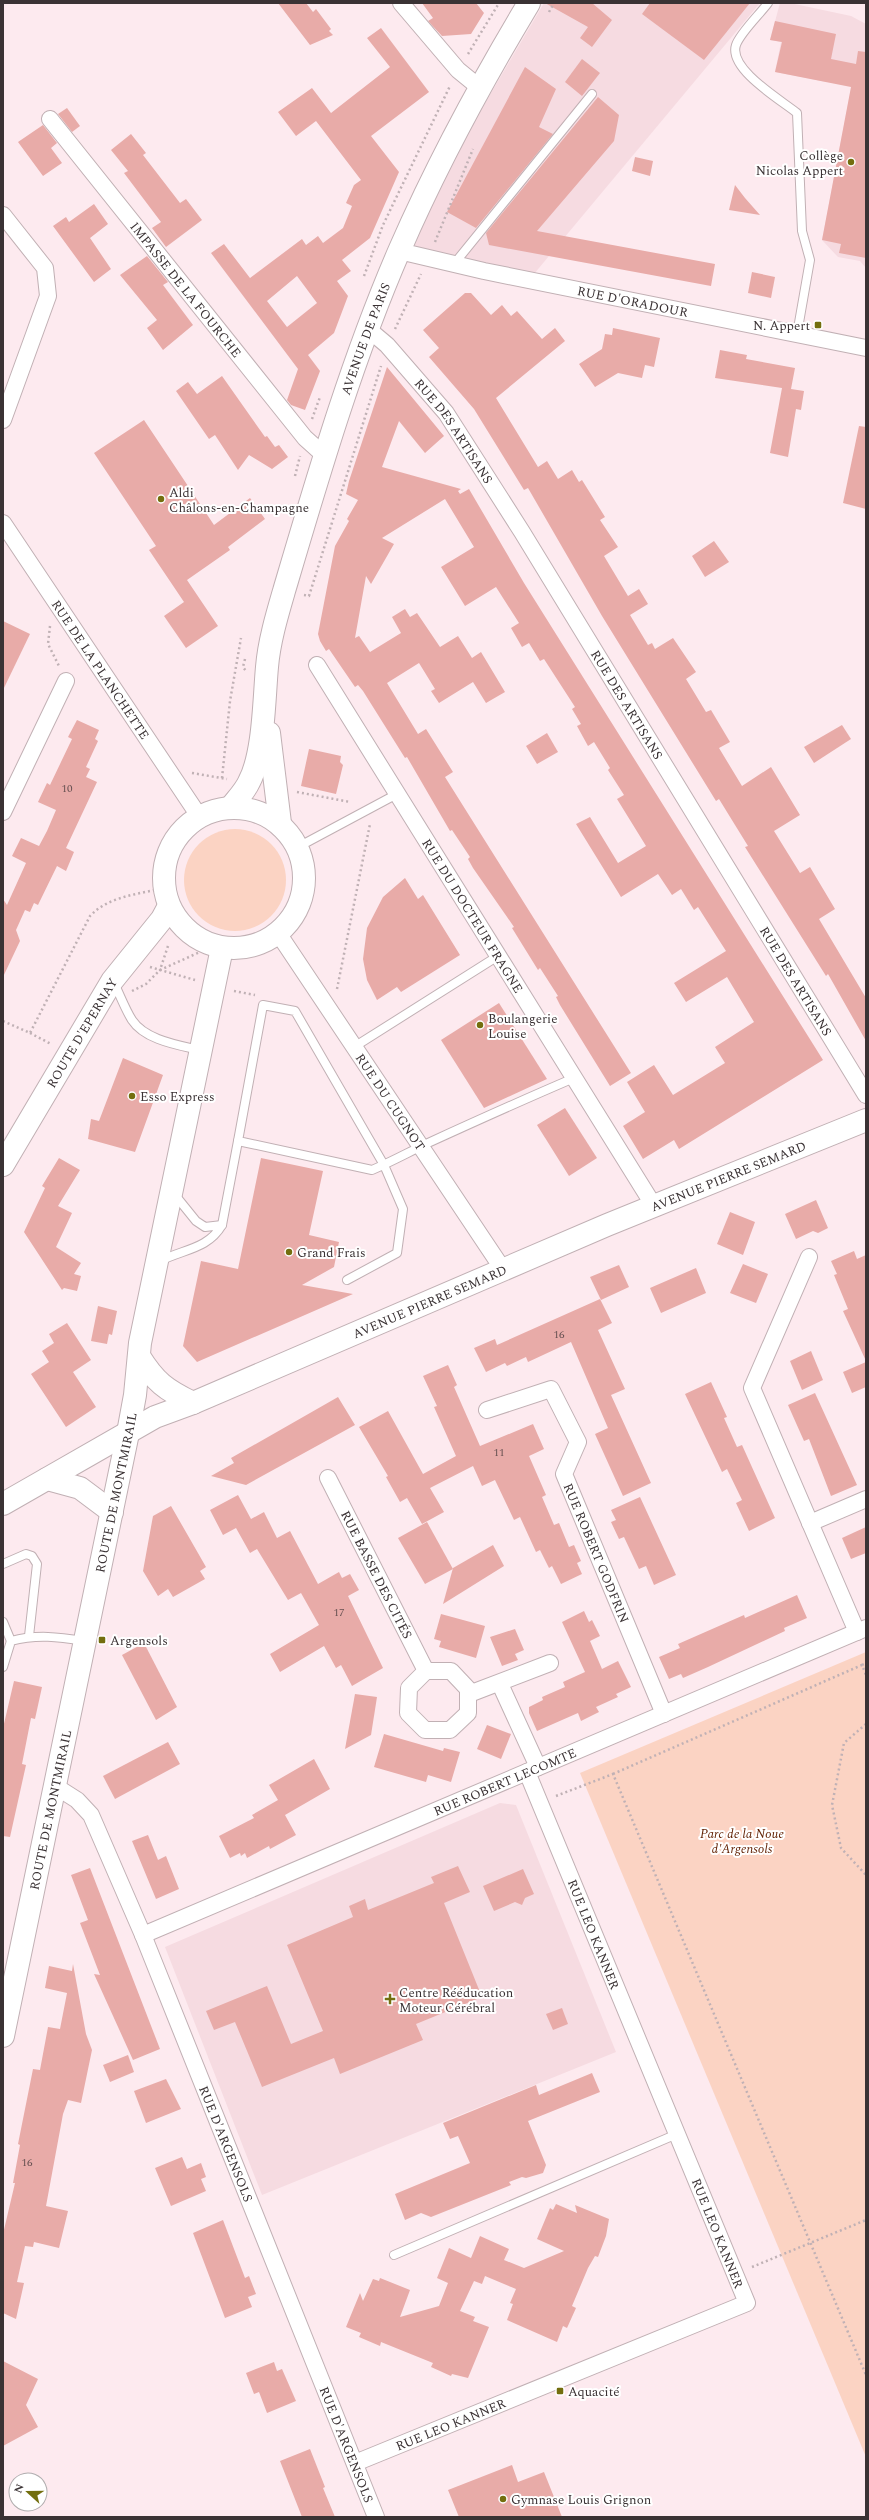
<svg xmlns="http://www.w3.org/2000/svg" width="869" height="2520" font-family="Spectral,serif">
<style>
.built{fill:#f6dbe1}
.green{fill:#fbd3c3}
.building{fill:#e8aba8;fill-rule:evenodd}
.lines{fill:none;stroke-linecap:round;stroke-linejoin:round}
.lane-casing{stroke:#c1b0b4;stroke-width:10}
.street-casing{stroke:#c1b0b4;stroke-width:18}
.secondary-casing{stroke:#c1b0b4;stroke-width:24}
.path{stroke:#c0b1b5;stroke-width:2.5;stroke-dasharray:2 3;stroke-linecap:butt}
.lane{stroke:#fff;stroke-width:8}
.street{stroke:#fff;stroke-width:16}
.secondary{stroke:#fff;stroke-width:22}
.poi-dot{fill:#736e0e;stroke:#fff;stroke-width:1.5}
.labels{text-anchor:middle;stroke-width:4;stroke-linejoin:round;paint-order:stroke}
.number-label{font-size:11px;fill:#665051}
.poi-label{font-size:13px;fill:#3a3234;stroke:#fff;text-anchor:start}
.street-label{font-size:13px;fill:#3a3234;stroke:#fff}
.park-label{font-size:13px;font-style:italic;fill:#601f00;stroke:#fff}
</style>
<rect width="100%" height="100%" fill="#fdeaef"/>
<!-- built -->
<g class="built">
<polygon points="544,3 760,3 534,274 396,254"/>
<polygon points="780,3 790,3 851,16 866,24 866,268 860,261 838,257 822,240 852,83 827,82 775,72 781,42 770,40"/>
<polygon points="500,1803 516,1805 616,2052 262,2195 165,1947"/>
</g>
<!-- green -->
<g class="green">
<circle cx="235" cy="880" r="51"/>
<polygon points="866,1652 866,2457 580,1773"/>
</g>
<!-- building -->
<g class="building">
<polygon points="278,3 306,3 313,12 316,9 331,29 329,31 333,35 310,45"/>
<polygon points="422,3 476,3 484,13 471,34 442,36 428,21 433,18"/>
<polygon points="545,3 592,3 612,20 592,47 580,38 588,27"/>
<polygon points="650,3 750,3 704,60 642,14"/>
<polygon points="775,21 836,34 831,59 856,64 858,51 866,52 866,258 839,253 841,244 822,240 851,87 775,72 782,42 770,40"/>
<path d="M381 28 429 92 371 136 399 172 370 238 342 260 351 271 337 281 348 296 334 333 308 355 320 371 305 410 291 405 287 400 298 369 211 253 224 244 250 278 302 239 306 245 318 236 323 243 343 228 352 206 346 203 354 185 361 180 316 121 296 136 278 112 312 88 331 113 390 67 367 38ZM297 276 317 303 287 327 267 301Z"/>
<polygon points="582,59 600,73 582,96 565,82"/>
<polygon points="525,67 556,89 539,127 553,134 476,228 447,212"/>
<polygon points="598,97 619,115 614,141 537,231 715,264 711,286 489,245 486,233"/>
<polygon points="67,108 80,126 72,132 58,114"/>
<polygon points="43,125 57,143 51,148 62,163 43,176 18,142"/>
<polygon points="131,134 146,153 143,155 180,203 186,199 202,220 166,247 152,228 161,222 124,173 128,171 111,150"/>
<polygon points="635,157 653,161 650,176 632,171"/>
<polygon points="735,185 745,198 760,215 729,210"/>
<polygon points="94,204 108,224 90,238 111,269 94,282 53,226 66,217 69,222"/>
<polygon points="147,256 168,282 163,285 193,325 163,350 147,328 157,320 120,275"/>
<polygon points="752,272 775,277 771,298 748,293"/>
<polygon points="465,293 471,293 491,315 502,305 511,316 517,311 542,339 555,328 565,341 496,398 538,467 547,461 558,479 572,470 579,482 582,480 605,517 600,520 618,547 604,556 628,596 639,589 648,604 630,615 648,645 652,643 655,649 673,638 696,672 686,679 706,712 711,710 730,742 719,748 742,786 771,767 800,815 774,831 800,873 810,867 835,909 819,919 866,998 866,1041 828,974 826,976 745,847 748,846 735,825 719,799 716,801 602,616 528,488 524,490 474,409 429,357 439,348 423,330"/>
<polygon points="613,328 660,338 654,367 645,365 642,378 618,373 595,387 579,364 602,349 605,334 612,335"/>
<polygon points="720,350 747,355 746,359 795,368 791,389 804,391 801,410 796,409 788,457 770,453 782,388 715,378"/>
<polygon points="387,367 444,436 425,453 399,421 382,467 461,489 458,491 460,494 469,489 524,583 823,1060 679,1149 674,1140 643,1159 623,1126 645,1112 627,1082 654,1065 673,1095 725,1063 715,1047 754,1022 727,977 686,1002 674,983 726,951 717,937 698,907 694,910 681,889 672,895 658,874 621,897 576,824 590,817 618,863 646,846 617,799 624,795 608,770 610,768 594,742 588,746 577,726 581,724 572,709 575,707 544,659 540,661 529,643 522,647 511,628 519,623 496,587 465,606 441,567 474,547 445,499 382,538 394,544 371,584 366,576 355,638 359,636 370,652 401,633 392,617 405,609 410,617 417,613 440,647 458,636 472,658 481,652 505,692 486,703 473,682 439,703 431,691 435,689 419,663 387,683 418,734 426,729 453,772 445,777 631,1073 610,1086 560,1005 556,997 558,996 540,968 538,970 512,928 514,927 473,868 468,859 470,857 452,830 450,831 407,757 405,758 363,691 358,685 355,687 329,649 326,651 320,641 318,634 335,546 349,521 347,519 358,500 346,494 349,481"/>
<polygon points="222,376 265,437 267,436 275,447 279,445 288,457 272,469 249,455 238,470 215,435 209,439 176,391 188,382 197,394"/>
<polygon points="144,420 214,525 250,498 265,519 228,547 230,550 187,580 218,626 186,648 164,616 184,602 149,550 156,546 94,453"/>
<polygon points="859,426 866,427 866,509 843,503"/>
<polygon points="714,541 729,562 705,577 692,556"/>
<polygon points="3,621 30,634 3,690"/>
<polygon points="77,720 99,730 95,739 98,741 86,767 90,769 86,777 97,782 66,848 74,852 66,871 57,866 38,905 34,903 30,912 25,910 16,930 20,941 3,977 3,899 7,905 26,863 12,856 21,838 39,846 47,831 56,810 38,802 47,783 50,785 72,739 68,737"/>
<polygon points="842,725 851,739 814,763 804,747"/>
<polygon points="547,733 558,752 537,764 526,746"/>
<polygon points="309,749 341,756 340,762 343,765 336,794 301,786"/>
<polygon points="405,878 418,899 423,895 460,955 401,992 397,987 377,1000 367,980 363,959 367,928 383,897"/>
<polygon points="499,1003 547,1079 484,1108 441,1040"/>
<polygon points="123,1058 163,1075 135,1152 88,1139 91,1119 99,1121"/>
<polygon points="565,1108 597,1158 569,1176 537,1125"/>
<polygon points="59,1158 80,1170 58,1206 72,1213 56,1247 81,1263 74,1274 81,1276 77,1291 64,1288 62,1290 24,1232 45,1188 42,1186"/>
<polygon points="261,1158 323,1171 309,1235 339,1242 334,1267 302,1285 353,1294 197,1362 183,1346 201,1261 238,1269"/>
<polygon points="816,1200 828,1228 818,1233 813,1231 796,1239 785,1214"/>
<polygon points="730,1212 755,1222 743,1255 717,1244"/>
<polygon points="854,1251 857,1259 866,1255 866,1361 843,1311 848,1309 834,1275 837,1274 831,1261"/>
<polygon points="743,1264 768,1274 756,1303 730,1293"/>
<polygon points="619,1265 629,1287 601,1300 590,1277"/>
<polygon points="696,1268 706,1293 661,1313 650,1288"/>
<polygon points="600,1299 612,1323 598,1330 625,1389 611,1395 651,1483 623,1496 595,1434 608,1428 571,1342 528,1362 526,1357 507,1366 505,1363 486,1372 474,1348 495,1339 497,1345"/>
<polygon points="98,1306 117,1311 112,1335 109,1334 107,1344 91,1341"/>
<polygon points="67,1323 91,1360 73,1372 96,1407 66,1427 31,1374 49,1362 42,1351 54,1343 49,1334"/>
<polygon points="811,1351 823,1380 802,1390 790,1361"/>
<polygon points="866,1362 866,1387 852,1393 843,1372"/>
<polygon points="448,1365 457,1385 454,1387 480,1446 533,1424 544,1449 529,1456 546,1495 542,1497 554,1525 559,1523 569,1547 574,1545 581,1561 577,1563 582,1574 561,1584 552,1566 549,1568 540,1550 536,1552 520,1517 514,1520 495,1480 482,1486 473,1466 430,1488 444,1512 422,1524 407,1498 400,1502 386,1477 388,1476 359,1427 388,1411 423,1474 456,1456 434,1407 437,1406 423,1376"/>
<polygon points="711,1382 727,1417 724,1418 737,1447 742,1445 775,1518 749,1531 736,1503 742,1500 727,1469 722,1472 685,1394"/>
<polygon points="815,1393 857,1485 831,1496 809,1439 804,1441 788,1405"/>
<polygon points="338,1397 355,1425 246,1485 211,1476 234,1463 231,1458"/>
<polygon points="238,1495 251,1519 264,1512 277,1538 290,1531 318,1584 339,1572 342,1578 350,1574 359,1590 348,1596 383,1668 352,1686 341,1665 336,1668 324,1646 280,1672 270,1654 319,1625 301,1593 288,1600 257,1549 250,1553 236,1528 223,1535 210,1510"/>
<polygon points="640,1497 676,1575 654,1585 646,1566 639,1569 624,1537 619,1539 611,1522 616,1520 611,1510"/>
<polygon points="171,1506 206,1567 200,1571 205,1579 173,1597 168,1589 158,1596 143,1571 153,1516"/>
<polygon points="427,1522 453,1569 425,1584 398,1538"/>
<polygon points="866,1527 866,1553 851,1559 842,1538"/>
<polygon points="493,1545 504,1566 443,1604 453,1568"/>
<polygon points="797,1595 807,1618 784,1628 785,1631 708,1667 683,1678 681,1674 669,1679 659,1657 680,1648 678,1644 744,1615 745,1618"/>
<polygon points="584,1611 589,1622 592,1620 600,1636 590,1641 602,1669 618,1661 631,1687 616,1694 618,1697 596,1707 599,1712 581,1721 578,1713 537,1731 529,1713 529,1707 543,1700 542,1697 565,1687 563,1682 585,1672 562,1622"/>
<polygon points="441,1614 485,1626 476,1658 439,1647 441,1641 434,1639"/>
<polygon points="515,1629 524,1650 515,1654 518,1660 502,1666 490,1637"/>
<polygon points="144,1643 177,1707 156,1720 122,1655"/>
<polygon points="14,1681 42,1687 35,1719 31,1718 22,1764 26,1765 10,1837 3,1836 3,1728"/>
<polygon points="355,1694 377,1697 371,1735 345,1749"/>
<polygon points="487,1725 511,1734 501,1759 477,1749"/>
<polygon points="384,1734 443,1751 444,1748 460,1752 451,1782 428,1775 426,1782 374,1767"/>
<polygon points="168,1742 180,1764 115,1799 103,1776"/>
<polygon points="314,1759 330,1789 285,1815 296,1835 270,1849 269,1846 247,1858 245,1853 241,1856 240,1853 230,1858 219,1836 254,1818 252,1815 278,1800 269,1785"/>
<polygon points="148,1835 158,1860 166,1856 179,1889 156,1899 132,1841"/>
<polygon points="458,1866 470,1892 444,1903 482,1997 416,2024 423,2040 340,2074 334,2058 262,2087 235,2022 214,2030 206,2011 267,1986 291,2044 323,2031 287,1945 353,1917 349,1906 365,1899 368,1910 434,1883 431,1877"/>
<polygon points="90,1868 160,2049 133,2060 94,1974 100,1975 80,1923 88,1920 71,1875"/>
<polygon points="523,1869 534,1894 525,1898 522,1905 515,1902 494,1911 483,1886"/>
<polygon points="73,1964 86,2034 92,2050 81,2103 68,2100 63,2114 46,2206 68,2211 59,2248 34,2242 33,2247 25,2246 17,2282 24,2283 16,2319 3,2313 3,2234 15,2183 13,2183 20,2145 18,2144 33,2069 40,2070 48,2027 60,2029 67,1993 45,1988 49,1966 72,1971"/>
<polygon points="562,2008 568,2024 553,2030 546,2014"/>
<polygon points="128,2055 134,2072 110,2082 103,2065"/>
<polygon points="592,2073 600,2092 528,2121 546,2165 543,2173 526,2178 522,2177 509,2182 511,2185 431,2217 421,2213 405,2220 395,2194 470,2163 458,2136 450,2139 443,2123 536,2085 539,2095"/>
<polygon points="166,2079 181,2109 146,2123 134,2091"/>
<polygon points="182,2157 187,2169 201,2163 206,2177 201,2179 206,2191 171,2206 155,2168"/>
<polygon points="556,2204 577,2213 575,2205 609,2219 606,2236 598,2257 595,2256 588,2268 572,2306 576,2308 567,2328 563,2326 557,2342 507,2320 513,2304 510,2303 516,2289 485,2276 482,2284 474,2281 460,2311 475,2317 473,2321 489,2327 468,2378 452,2374 451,2376 431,2367 433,2363 381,2342 380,2346 359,2337 361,2333 346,2327 360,2293 363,2301 373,2279 379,2281 380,2278 410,2290 400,2317 439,2306 448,2283 437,2278 449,2248 471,2258 480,2236 509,2249 504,2260 524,2268 564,2251 537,2239 550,2208 553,2210"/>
<polygon points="223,2220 245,2278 249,2276 256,2294 248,2297 252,2307 225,2318 193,2233"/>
<polygon points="3,2361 38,2379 26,2405 38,2427 3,2446"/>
<polygon points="274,2362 277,2371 282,2369 296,2401 267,2413 259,2392 254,2394 246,2373"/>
<polygon points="310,2449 325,2487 323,2488 335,2517 302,2517 280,2461"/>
<polygon points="512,2465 518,2482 544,2472 562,2517 459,2517 448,2490"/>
</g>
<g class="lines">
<!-- lane casing -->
<g class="lane-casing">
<g id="lane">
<path d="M768 3C760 14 740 33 736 45 728 69 781 100 797 113L802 231 810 260 797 334"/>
<polyline points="454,264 592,94"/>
<polyline points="298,847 397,794"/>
<path d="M114 983C120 995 125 1009 132 1020 145 1040 178 1045 199 1050"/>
<polyline points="354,1047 498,956"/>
<polyline points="222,1225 238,1141"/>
<path d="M160 1261C184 1249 208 1249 222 1225L205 1227 196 1221 175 1195"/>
<path d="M347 1280 397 1253 403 1209 384 1165 295 1011 263 1005 238 1141 372 1170C391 1162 409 1152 428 1143 476 1121 525 1099 574 1078"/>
<polyline points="3,1564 26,1554 32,1556 37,1564 29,1636"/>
<polyline points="3,1622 11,1641"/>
<path d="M3 1667 11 1641C37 1634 59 1637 84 1641"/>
<polyline points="394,2255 677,2134"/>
</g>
</g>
<!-- street casing -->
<g class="street-casing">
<g id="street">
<polyline points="401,3 458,70 480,88"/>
<path id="s1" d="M50 119 305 438 325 456"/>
<polyline points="3,215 45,268 48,296 3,420"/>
<path id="s2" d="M399 251 484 271 866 348"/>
<path id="s3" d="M368 329 387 345 446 413 522 532 866 1095"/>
<path id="s4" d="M3 523 199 816"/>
<path id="s5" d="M317 665 654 1206"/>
<polyline points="3,812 66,681"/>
<path id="s6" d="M278 933 504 1271"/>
<polyline points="809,1257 752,1388 857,1632"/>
<path id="s7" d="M487 1410 551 1389 578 1442 564 1474 664 1714"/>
<path id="s8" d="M328 1478 426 1671"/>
<polyline points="810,1523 866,1499"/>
<polygon points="426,1671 451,1671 468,1689 468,1713 450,1730 425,1730 408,1713 409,1688"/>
<polyline points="500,1684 538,1767"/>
<polyline points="469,1694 550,1663"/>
<path id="s9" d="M55 1786 77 1800 91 1815 143 1935 376 2517"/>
<path id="s10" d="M143 1935 866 1628"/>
<path id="s11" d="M355 2463 747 2303 527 1772"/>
</g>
</g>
<!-- secondary casing -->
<g class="secondary-casing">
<g id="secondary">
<polyline points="269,733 280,823"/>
<path id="s12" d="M231 807C237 799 245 791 249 782 264 754 264 699 267 667 269 642 277 615 284 591 318 476 352 359 400 249 437 164 481 83 529 3"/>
<circle cx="234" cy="878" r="70"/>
<path id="s13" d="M3 1165 112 981 162 919 169 906"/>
<path d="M139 1356C155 1382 166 1390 193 1403"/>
<polyline points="47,1479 80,1488 112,1512"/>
<path id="s14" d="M3 1504 155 1417 193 1403 607 1225 866 1120"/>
<path id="s15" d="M3 2036 128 1433 135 1395 140 1343 222 948"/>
</g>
</g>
<!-- path -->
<g class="path">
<polyline points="549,12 554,3"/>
<polyline points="468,54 499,3"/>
<polyline points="435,242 473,149"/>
<polyline points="364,276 383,225 450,86"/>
<polyline points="395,329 421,274"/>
<polyline points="312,419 320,397"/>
<polyline points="295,476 300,456"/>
<polyline points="304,595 309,596 381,366"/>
<polyline points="50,626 48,644 59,666"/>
<polyline points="245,659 243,667 246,671"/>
<polyline points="192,773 227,779"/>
<polyline points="222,778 230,701 241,638"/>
<polyline points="297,792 350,802"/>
<polyline points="168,946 160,970 200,952"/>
<polyline points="150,967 195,980"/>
<polyline points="337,989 370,824"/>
<polyline points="132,991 146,984 160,970"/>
<polyline points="234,991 255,995"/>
<path d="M3 1021 30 1033 90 916C107 898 132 895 155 890"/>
<polyline points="30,1033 51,1044"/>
<polyline points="862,1665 866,1663"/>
<polyline points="866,1724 844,1743 832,1805 841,1848 866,1875"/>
<polyline points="613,1774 862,1665 866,1675"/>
<polyline points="556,1796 613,1774 866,2375"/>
<polyline points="752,2267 866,2220"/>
</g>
<!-- lane -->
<use href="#lane" class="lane"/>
<!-- street -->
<use href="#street" class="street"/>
<!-- secondary -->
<use href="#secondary" class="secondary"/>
</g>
<!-- markers -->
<g class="poi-dot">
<circle cx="851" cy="162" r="4"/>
<rect x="814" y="321" width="8" height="8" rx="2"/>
<circle cx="161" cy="499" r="4"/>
<circle cx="480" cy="1025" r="4"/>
<circle cx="132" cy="1096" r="4"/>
<circle cx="289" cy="1252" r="4"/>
<rect x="98" y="1636" width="8" height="8" rx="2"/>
<path d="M388 1993h4v4h4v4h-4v4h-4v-4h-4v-4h4z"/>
<rect x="556" y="2387" width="8" height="8" rx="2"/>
<circle cx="503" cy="2499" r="4"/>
</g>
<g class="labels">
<!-- number labels -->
<g class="number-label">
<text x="67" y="792">10</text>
<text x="559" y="1338">16</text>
<text x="499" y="1456">11</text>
<text x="339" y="1616">17</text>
<text x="27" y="2166">16</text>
</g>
<!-- poi labels -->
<g class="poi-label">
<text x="843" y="160" text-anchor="end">Collège<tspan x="843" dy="15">Nicolas Appert</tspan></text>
<text x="810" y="330" text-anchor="end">N. Appert</text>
<text x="169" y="497">Aldi<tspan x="169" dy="15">Châlons-en-Champagne</tspan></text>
<text x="488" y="1023">Boulangerie<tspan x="488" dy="15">Louise</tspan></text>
<text x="140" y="1101">Esso Express</text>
<text x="297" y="1257">Grand Frais</text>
<text x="110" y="1645">Argensols</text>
<text x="399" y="1997">Centre Rééducation<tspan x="399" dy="15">Moteur Cérébral</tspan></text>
<text x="568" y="2396">Aquacité</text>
<text x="511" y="2504">Gymnase Louis Grignon</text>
</g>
<!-- street labels -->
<g class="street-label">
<text dy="5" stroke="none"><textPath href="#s1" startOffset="218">IMPASSE DE LA FOURCHE</textPath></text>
<text dy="5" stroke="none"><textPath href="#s2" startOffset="239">RUE D'ORADOUR</textPath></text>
<text dy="5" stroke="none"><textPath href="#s12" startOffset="491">AVENUE DE PARIS</textPath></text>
<text dy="5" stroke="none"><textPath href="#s3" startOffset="134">RUE DES ARTISANS</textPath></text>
<text dy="5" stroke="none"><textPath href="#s4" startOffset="176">RUE DE LA PLANCHETTE</textPath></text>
<text dy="5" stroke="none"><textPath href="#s3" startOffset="458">RUE DES ARTISANS</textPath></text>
<text dy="5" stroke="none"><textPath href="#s5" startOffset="295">RUE DU DOCTEUR FRAGNE</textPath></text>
<text dy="5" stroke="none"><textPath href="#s3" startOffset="782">RUE DES ARTISANS</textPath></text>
<text dy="5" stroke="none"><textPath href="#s13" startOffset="154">ROUTE D'EPERNAY</textPath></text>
<text dy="5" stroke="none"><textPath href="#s6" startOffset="203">RUE DU CUGNOT</textPath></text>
<text dy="5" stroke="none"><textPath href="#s14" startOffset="797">AVENUE PIERRE SEMARD</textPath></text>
<text dy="5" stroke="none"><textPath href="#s14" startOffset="473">AVENUE PIERRE SEMARD</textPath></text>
<text dy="5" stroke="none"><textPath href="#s15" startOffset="555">ROUTE DE MONTMIRAIL</textPath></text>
<text dy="5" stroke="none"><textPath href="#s7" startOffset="247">RUE ROBERT GODFRIN</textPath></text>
<text dy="5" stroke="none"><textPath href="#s8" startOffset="108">RUE BASSE DES CITÉS</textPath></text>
<text dy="5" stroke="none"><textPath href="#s10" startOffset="393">RUE ROBERT LECOMTE</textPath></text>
<text dy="5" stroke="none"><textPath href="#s15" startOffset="231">ROUTE DE MONTMIRAIL</textPath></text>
<text transform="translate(594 1934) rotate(68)" y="5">RUE LEO KANNER</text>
<text dy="5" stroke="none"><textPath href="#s9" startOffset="402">RUE D'ARGENSOLS</textPath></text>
<text transform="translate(718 2233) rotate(68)" y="5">RUE LEO KANNER</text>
<text dy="5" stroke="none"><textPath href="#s11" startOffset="103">RUE LEO KANNER</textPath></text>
<text dy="5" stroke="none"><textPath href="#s9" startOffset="726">RUE D'ARGENSOLS</textPath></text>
</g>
<!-- park labels -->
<g class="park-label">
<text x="742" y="1838">Parc de la Noue<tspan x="742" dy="15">d'Argensols</tspan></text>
</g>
</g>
<!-- border -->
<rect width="869" height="2520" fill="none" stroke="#3a3234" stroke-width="8"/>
<!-- north arrow -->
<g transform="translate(28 2492) rotate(291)"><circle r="19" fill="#ffffff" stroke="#b0adae"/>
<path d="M0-3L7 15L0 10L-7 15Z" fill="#736e0e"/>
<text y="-6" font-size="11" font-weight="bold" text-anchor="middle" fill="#3a3234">N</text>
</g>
</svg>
